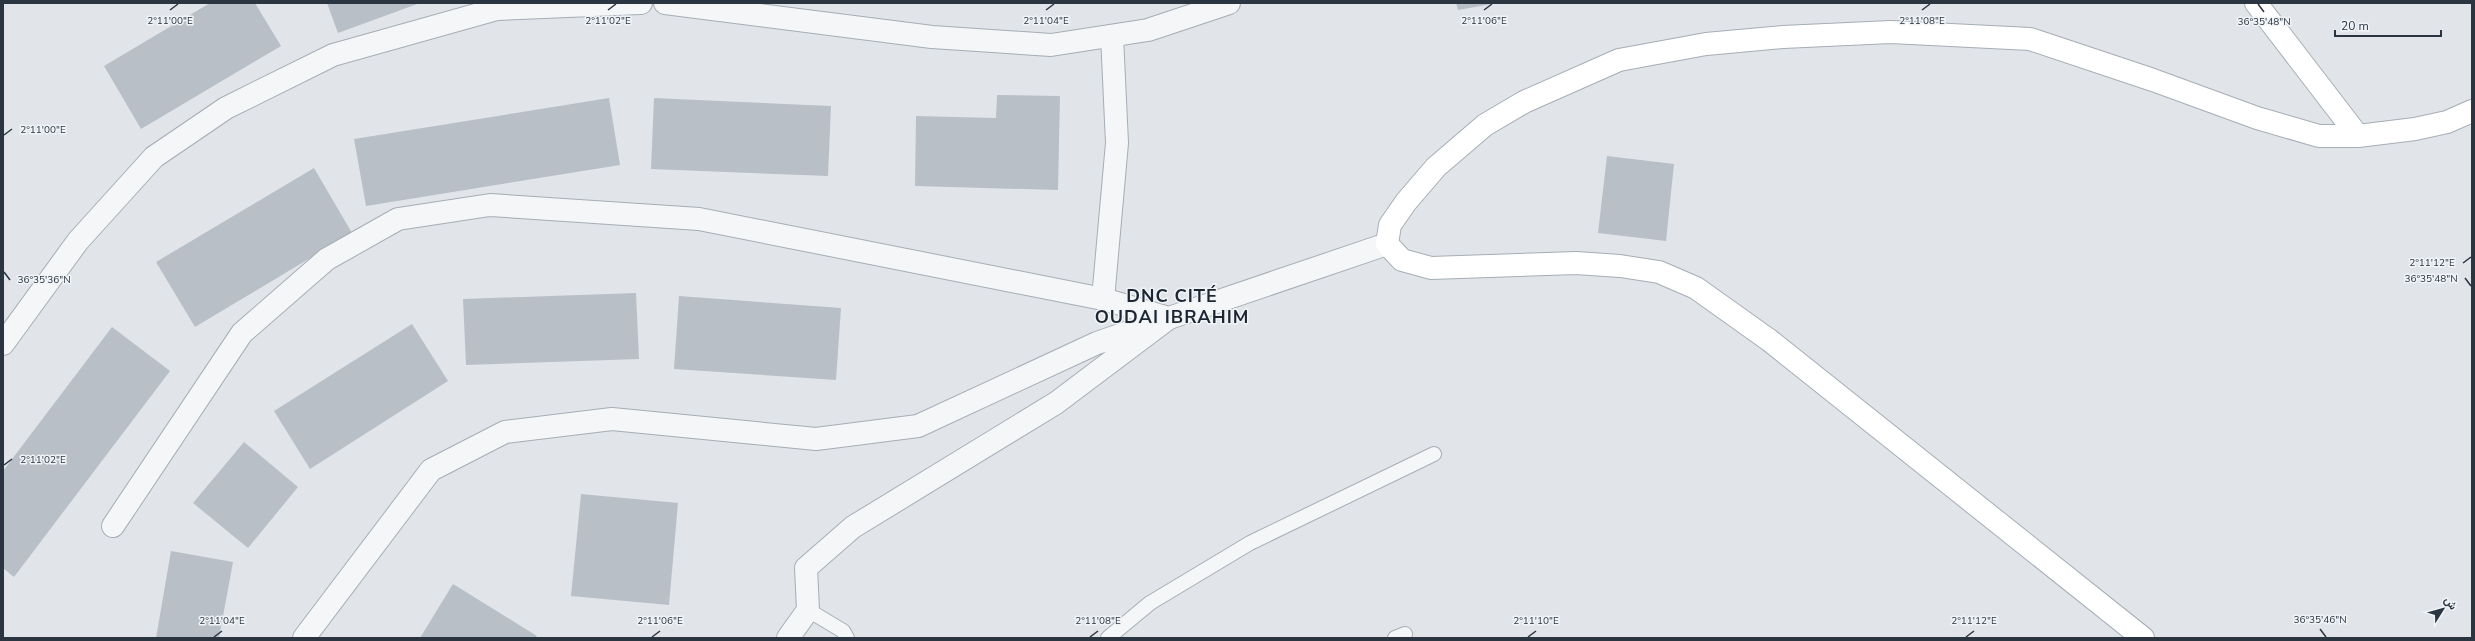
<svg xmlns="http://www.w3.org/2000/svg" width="2475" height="641" font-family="'Nunito Sans',Vazirmatn,sans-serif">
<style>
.building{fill:#b9bfc6}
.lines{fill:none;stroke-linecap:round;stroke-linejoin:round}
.lane-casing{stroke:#a6adb4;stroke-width:16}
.street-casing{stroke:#a6adb4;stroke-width:24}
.secondary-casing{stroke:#a6adb4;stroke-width:24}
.lane{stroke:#f4f6f8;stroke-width:14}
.street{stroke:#f4f6f8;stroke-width:22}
.secondary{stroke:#fff;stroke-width:22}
.ticks{fill:none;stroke:#2a3541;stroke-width:1.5}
.labels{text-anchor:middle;stroke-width:3;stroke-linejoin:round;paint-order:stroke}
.district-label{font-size:18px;font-weight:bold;letter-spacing:1px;fill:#1c2632;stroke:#f1f4f7}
.ticks-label{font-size:10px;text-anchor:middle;fill:#2a3541;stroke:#f1f4f7;stroke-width:3;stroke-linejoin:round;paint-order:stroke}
</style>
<rect width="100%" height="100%" fill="#e1e5ea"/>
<!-- building -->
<g class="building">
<polygon points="210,3 255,3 281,46 141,129 104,66"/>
<polygon points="327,3 420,3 338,33"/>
<polygon points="1456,3 1492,3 1492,4 1458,10"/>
<polygon points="997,95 1060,96 1058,190 915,186 916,116 996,118"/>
<polygon points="609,98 620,165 366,206 354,139"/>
<polygon points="654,98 831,106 828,176 651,169"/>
<polygon points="1607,156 1674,164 1666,241 1598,233"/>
<polygon points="314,168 352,233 195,327 156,262"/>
<polygon points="636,293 639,359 466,365 463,299"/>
<polygon points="679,296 841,308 836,380 674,369"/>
<polygon points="412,324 448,381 310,469 274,411"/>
<polygon points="112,327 170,371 14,577 3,568 3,471"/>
<polygon points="244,442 298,487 248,548 193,503"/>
<polygon points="581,494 678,503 669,605 571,596"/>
<polygon points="171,551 233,562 219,638 156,638"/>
<polygon points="453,584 537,636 535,638 420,638"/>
</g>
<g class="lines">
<!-- lane casing -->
<g class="lane-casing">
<g id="lane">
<polyline points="808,610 843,631 847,638"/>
<polyline points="1108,638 1150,603 1250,543 1434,454"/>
<polyline points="1395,638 1405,634"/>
</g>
</g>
<!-- street casing -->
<g class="street-casing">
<g id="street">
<polyline points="665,3 932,37 1051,45 1148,30 1229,3"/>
<polyline points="1103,299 1117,143 1112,36"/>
<polyline points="3,344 78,241 154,157 226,108 333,55 497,9 641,3"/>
<polyline points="113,526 242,333 327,259 398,219 490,205 699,219 1103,299 1169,318 1387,244"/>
<polyline points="304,638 431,470 505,432 612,419 816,439 918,426 1097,343 1169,318 1056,403 853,527 806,568 808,610 788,638"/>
</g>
</g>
<!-- secondary casing -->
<g class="secondary-casing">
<g id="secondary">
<polyline points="2256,3 2358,136"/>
<polyline points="2143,638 1769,340 1696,288 1659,272 1620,266 1576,263 1431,268 1402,260 1387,244 1390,225 1406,202 1436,167 1485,125 1524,102 1619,60 1706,44 1783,37 1891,32 2030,39 2153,80 2257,118 2319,136 2358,136 2415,129 2447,122 2472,111"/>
</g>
</g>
<!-- lane -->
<use href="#lane" class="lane"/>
<!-- street -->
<use href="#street" class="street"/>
<!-- secondary -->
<use href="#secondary" class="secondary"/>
</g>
<!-- ticks -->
<path class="ticks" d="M2258 4 2264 12M170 10 178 4M608 10 616 4M1046 10 1054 4M1484 10 1492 4M1922 10 1930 4M4 135 12 129M2463 263 2471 257M4 272 10 280M2465 278 2471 286M4 465 12 459M2320 629 2326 637M214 637 222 631M652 637 660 631M1090 637 1098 631M1528 637 1536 631M1966 637 1974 631"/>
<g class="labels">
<!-- district labels -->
<g class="district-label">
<text x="1172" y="302">DNC CITÉ<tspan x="1172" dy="21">OUDAI IBRAHIM</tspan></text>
</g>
</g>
<g class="ticks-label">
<text x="170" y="24">2°11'00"E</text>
<text x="608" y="24">2°11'02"E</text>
<text x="1046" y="24">2°11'04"E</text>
<text x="1484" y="24">2°11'06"E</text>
<text x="1922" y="24">2°11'08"E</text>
<text x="2264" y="25">36°35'48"N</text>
<text x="43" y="133">2°11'00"E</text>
<text x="2432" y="266">2°11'12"E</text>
<text x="2431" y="282">36°35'48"N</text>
<text x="44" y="283">36°35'36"N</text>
<text x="43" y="463">2°11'02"E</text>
<text x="2320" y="623">36°35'46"N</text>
<text x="222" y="624">2°11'04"E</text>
<text x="660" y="624">2°11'06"E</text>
<text x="1098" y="624">2°11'08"E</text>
<text x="1536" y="624">2°11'10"E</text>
<text x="1974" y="624">2°11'12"E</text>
</g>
<!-- border -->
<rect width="2475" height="641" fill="none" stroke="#2a3541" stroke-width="8"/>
<!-- north arrow -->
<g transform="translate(2443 609) rotate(53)" stroke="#f1f4f7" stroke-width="3" paint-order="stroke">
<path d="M0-3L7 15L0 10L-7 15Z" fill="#2a3541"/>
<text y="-6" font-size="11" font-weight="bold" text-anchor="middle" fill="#2a3541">ش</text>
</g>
<!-- scale -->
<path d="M2335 30v6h106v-6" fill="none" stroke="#2a3541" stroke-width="2"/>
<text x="2341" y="30" font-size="12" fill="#2a3541" stroke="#f1f4f7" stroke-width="3" paint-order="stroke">20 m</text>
</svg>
